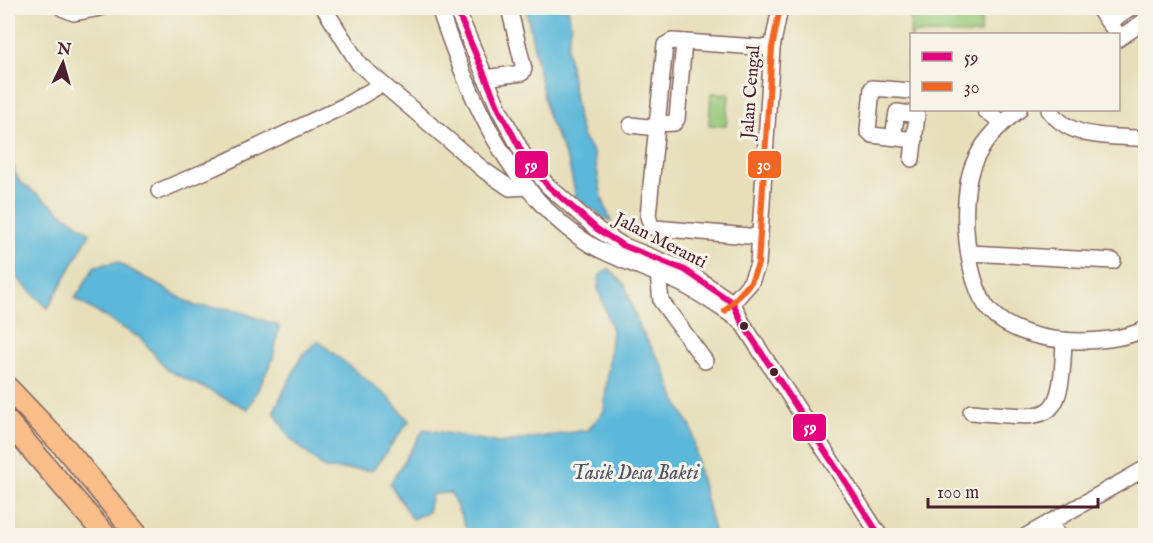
<svg xmlns="http://www.w3.org/2000/svg" width="1153" height="543" font-family="'IM FELL English',serif">
<style>
.green{fill:#97cb7c;stroke:#707554;stroke-width:1.5}
.water{fill:#5bb8d9;stroke:#526c82;stroke-width:1.5}
.lines{fill:none;stroke-linecap:round;stroke-linejoin:round}
.minor-casing{stroke:#81625d;stroke-width:18}
.highway-casing{stroke:#81625d;stroke-width:24}
.minor{stroke:#fff;stroke-width:15}
.highway{stroke:#f8bd89;stroke-width:21}
.bus-1-casing{stroke:#f7f3e8;stroke-width:10}
.bus-2-casing{stroke:#f7f3e8;stroke-width:10}
.bus-1{stroke:#e5007d;stroke-width:6}
.bus-2{stroke:#f26522;stroke-width:6}
.bus-dot{fill:#4a1f2b;stroke:#f7f3e8;stroke-width:2}
.labels{text-anchor:middle;stroke-width:6;stroke-linejoin:round;paint-order:stroke}
.street-label{font-size:18px;fill:#4a1f2b;stroke:#f7f3e8}
.water-label{font-size:20px;font-style:italic;fill:#505568;stroke:#f7f3e8}
.line-badge{stroke:#f7f3e8;stroke-width:2}
.badge-label{font-size:16px;text-anchor:middle;font-weight:bold;fill:#fff}
</style>
<rect width="100%" height="100%" fill="#f7f3e8"/>
<filter id="ink" filterUnits="userSpaceOnUse"><feTurbulence type="fractalNoise" baseFrequency=".0167" numOctaves="2"/><feDisplacementMap in="SourceGraphic" scale="12" xChannelSelector="R" yChannelSelector="G"/><feConvolveMatrix kernelMatrix="1 2 1 2 8 2 1 2 1" color-interpolation-filters="sRGB"/></filter>
<filter id="wash" filterUnits="userSpaceOnUse"><feTurbulence type="fractalNoise" baseFrequency=".008" numOctaves="4" result="noise"/><feDisplacementMap in="SourceGraphic" scale="24" xChannelSelector="R" yChannelSelector="G"/><feGaussianBlur stdDeviation="1.35" result="paint"/><feColorMatrix in="noise" values="0 0 0 0 0 0 0 0 0 0 0 0 0 0 0 0 0 1.4 0 .05"/><feComposite in="paint" operator="in"/></filter>
<g filter="url(#wash)">
<rect width="100%" height="100%" fill="#e6dfba"/>
<!-- green -->
<g class="green">
<polygon points="912,10 982,16 980,34 912,34 911,72 907,72"/>
<polygon points="711,93 729,94 726,126 709,125"/>
</g>
<!-- water -->
<g class="water">
<polygon points="528,8 568,8 571,26 567,47 578,120 583,138 594,154 602,198 611,222 576,197 569,164 548,117 527,13"/>
<polygon points="8,155 19,181 90,233 48,308 8,269"/>
<polygon points="117,262 195,306 233,309 279,326 273,359 248,409 167,370 142,339 75,299 95,266"/>
<polygon points="609,269 625,285 639,327 664,368 675,399 692,429 698,468 715,535 469,535 451,493 432,494 428,512 412,519 390,484 424,429 499,443 588,430 604,411 612,330 598,288 600,275"/>
<polygon points="318,341 389,398 409,421 373,470 325,469 289,437 274,411 302,355"/>
</g>
</g>
<g filter="url(#ink)">
<g class="lines">
<!-- minor casing -->
<g class="minor-casing">
<g id="minor">
<polyline points="62,8 74,13 101,8"/>
<polyline points="324,8 359,64 485,171 510,188 528,187"/>
<path d="M439 8C468 94 509 195 591 245 617 260 648 269 675 281 699 291 719 308 741 321"/>
<polyline points="456,8 499,109 523,154 547,185 597,229 622,245 685,270 733,303 741,321 880,536"/>
<polyline points="1098,8 1109,23"/>
<polyline points="1118,34 1109,23 1130,8"/>
<polyline points="1118,39 1146,20"/>
<polyline points="485,78 522,73 524,69 509,8"/>
<polyline points="912,91 872,88 868,131 872,135 915,140"/>
<polyline points="985,110 1002,122"/>
<path d="M1019 110C999 125 982 142 973 165 959 199 965 283 990 311 1022 346 1104 348 1146 329"/>
<path d="M1049 110C1072 141 1110 135 1146 139"/>
<polyline points="657,124 674,123 677,119 684,42"/>
<polyline points="631,125 656,128"/>
<polyline points="893,137 897,112 917,115 912,159"/>
<polyline points="159,191 213,168 346,105 382,84"/>
<polyline points="760,237 655,228 651,226 648,216 665,45 672,41 772,48"/>
<polyline points="970,253 1113,261"/>
<polyline points="658,275 661,301 705,361"/>
<polyline points="728,308 751,282 758,264 772,48 780,8"/>
<path d="M971 412C1051 418 1061 428 1064 340"/>
<polyline points="1050,522 1058,536"/>
<polyline points="1026,536 1146,468"/>
</g>
</g>
<!-- highway casing -->
<g class="highway-casing">
<g id="highway">
<polyline points="8,388 66,449 138,536"/>
<polyline points="8,422 106,536"/>
</g>
</g>
<!-- minor -->
<use href="#minor" class="minor"/>
<!-- highway -->
<use href="#highway" class="highway"/>
<!-- bus-1 casing -->
<g class="bus-1-casing">
<polyline id="bus-1" points="456,8 499,109 523,154 547,185 597,229 622,245 685,270 733,303 741,321 880,536"/>
</g>
<!-- bus-2 casing -->
<g class="bus-2-casing">
<polyline id="bus-2" points="725,311 751,282 758,264 772,48 780,8"/>
</g>
<!-- bus-1 -->
<use href="#bus-1" class="bus-1"/>
<!-- bus-2 -->
<use href="#bus-2" class="bus-2"/>
</g>
</g>
<!-- markers -->
<g class="bus-dot">
<circle cx="744" cy="326" r="5"/>
<circle cx="774" cy="372" r="5"/>
</g>
<g class="labels">
<!-- street labels -->
<g class="street-label">
<text transform="translate(750 92) rotate(-86)" y="6">Jalan Cengal</text>
<text transform="translate(661 240) rotate(27)" y="6">Jalan Meranti</text>
</g>
<!-- water labels -->
<g class="water-label">
<text x="635" y="479">Tasik Desa Bakti</text>
</g>
</g>
<g class="line-badge">
<rect x="747" y="150" width="35" height="29" rx="6" fill="#f26522"/>
<rect x="514" y="150" width="35" height="29" rx="6" fill="#e5007d"/>
<rect x="792" y="413" width="35" height="29" rx="6" fill="#e5007d"/>
</g>
<g class="badge-label">
<text x="764" y="170">30</text>
<text x="531" y="171">59</text>
<text x="810" y="433">59</text>
</g>
<!-- margin -->
<rect width="1153" height="543" fill="none" stroke="#f7f3e8" stroke-width="30"/>
<!-- legend -->
<rect x="910" y="33" width="210" height="78" fill="#f7f3e8" stroke="#b29e9c" stroke-width="1.5"/>
<rect x="922" y="52" width="30" height="9" fill="#e5007d" stroke="#b29e9c" stroke-width="1.5"/>
<text x="964" y="63" font-size="18" fill="#4a1f2b">59</text>
<rect x="922" y="82" width="30" height="9" fill="#f26522" stroke="#b29e9c" stroke-width="1.5"/>
<text x="964" y="93" font-size="18" fill="#4a1f2b">30</text>
<!-- north arrow -->
<g transform="translate(63 63) rotate(5)" stroke="#f7f3e8" stroke-width="4.5" paint-order="stroke">
<path d="M0-4.5L10 22L0 15L-10 22Z" fill="#4a1f2b"/>
<text y="-9" font-size="16" font-weight="bold" text-anchor="middle" fill="#4a1f2b">N</text>
</g>
<!-- scale -->
<path d="M928 498v9h170v-9" fill="none" stroke="#4a1f2b" stroke-width="3"/>
<text x="937" y="498" font-size="18" fill="#4a1f2b" stroke="#f7f3e8" stroke-width="4.5" paint-order="stroke">100 m</text>
</svg>
